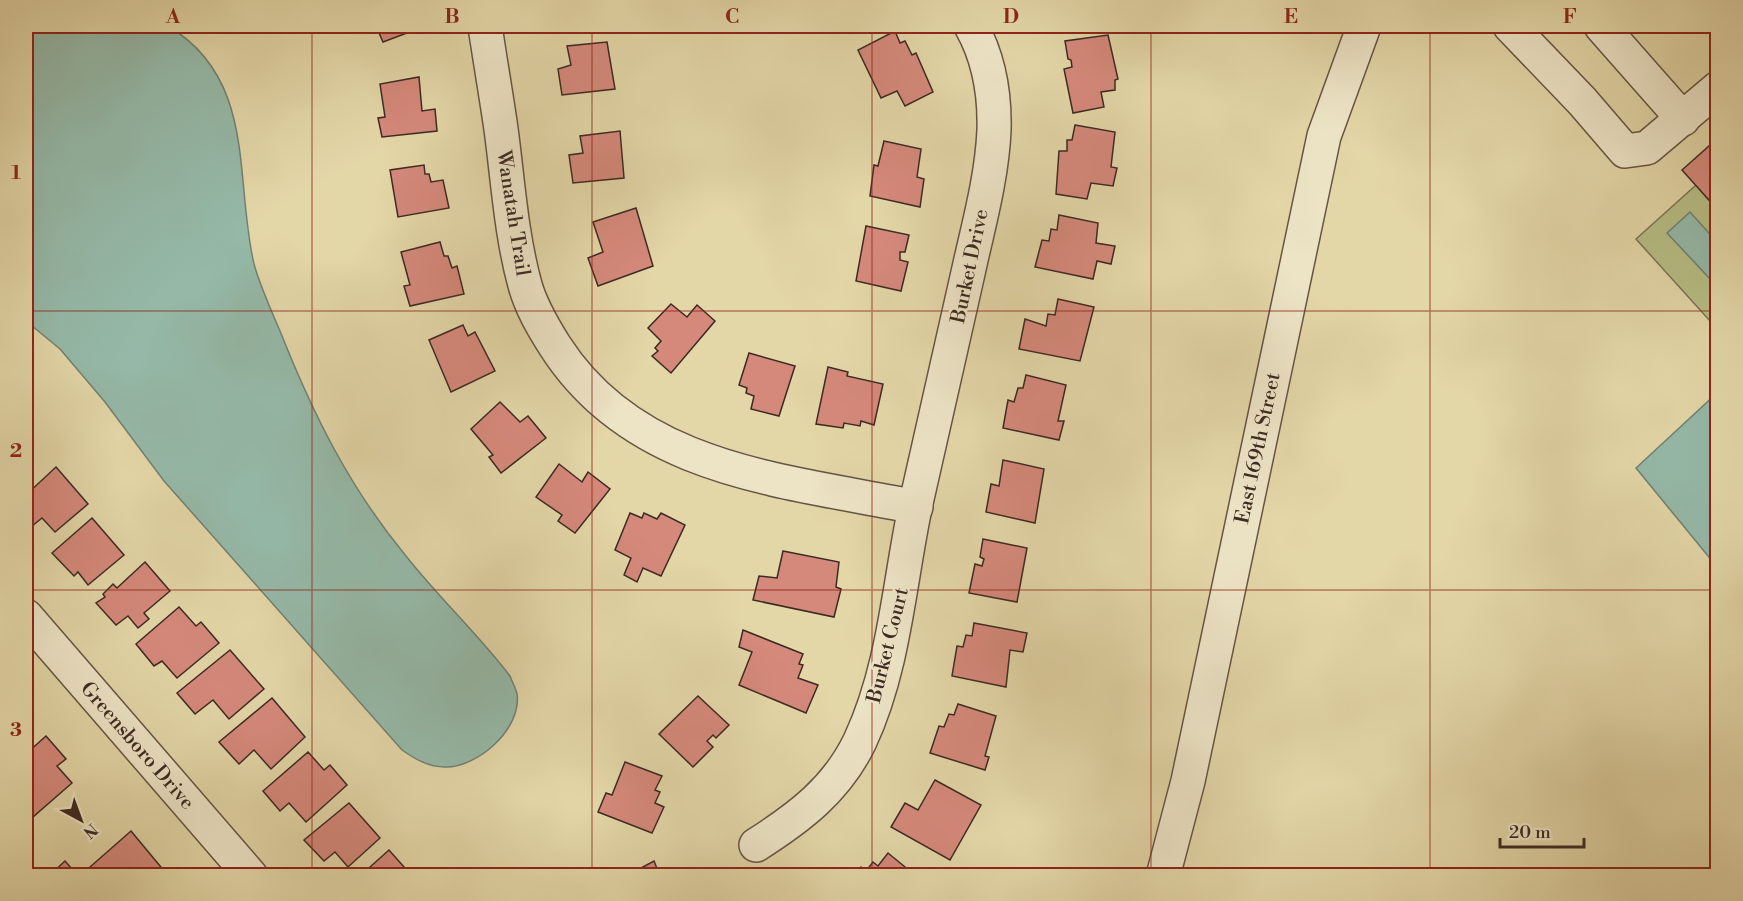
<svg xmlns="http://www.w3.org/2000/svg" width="1743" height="901" font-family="'Libre Bodoni',serif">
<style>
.green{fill:#b7bd85;stroke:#7a7454;stroke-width:1.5}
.water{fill:#95b9a8;stroke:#718073;stroke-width:1.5}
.building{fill:#d5897b;stroke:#3c2a23;stroke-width:1.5}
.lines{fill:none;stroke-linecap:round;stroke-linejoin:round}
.minor-casing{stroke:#654;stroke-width:36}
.minor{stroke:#ede4c6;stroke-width:33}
.grid{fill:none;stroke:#8f2418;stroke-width:1.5;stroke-opacity:0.55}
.labels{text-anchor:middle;stroke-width:5;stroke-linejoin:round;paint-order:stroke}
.street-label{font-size:20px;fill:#3c2a23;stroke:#ede4c6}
.neatline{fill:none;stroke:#8f2418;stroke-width:2}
.grid-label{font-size:20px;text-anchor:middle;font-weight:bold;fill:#8f2418}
</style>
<rect width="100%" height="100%" fill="#e3d6a7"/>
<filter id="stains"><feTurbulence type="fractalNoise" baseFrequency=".00333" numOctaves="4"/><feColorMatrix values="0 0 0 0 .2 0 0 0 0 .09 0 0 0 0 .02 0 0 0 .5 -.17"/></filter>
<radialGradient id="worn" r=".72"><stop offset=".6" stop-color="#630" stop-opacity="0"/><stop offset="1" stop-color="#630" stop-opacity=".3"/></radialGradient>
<!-- green -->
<polygon class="green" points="1696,185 1717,210 1717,314 1710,321 1636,239"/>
<!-- water -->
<g class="water">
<path d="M26 26H168C257 79 234 179 254 264 260 286 271 310 280 331 313 414 349 487 406 556 439 598 478 634 510 676 512 682 516 688 517 694 522 729 477 768 445 767 428 767 415 759 402 750L164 481 105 402 60 349 26 321Z"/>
<polygon points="1690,212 1717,242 1717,275 1712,281 1667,233"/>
<polygon points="1717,393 1717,567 1636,468"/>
</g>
<!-- building -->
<g class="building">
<polygon points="376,26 422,26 423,27 383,42"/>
<polygon points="895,31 900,43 905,41 912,55 916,53 933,92 905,106 897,91 881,98 858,50"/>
<polygon points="1108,35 1118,79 1115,80 1115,90 1101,92 1104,107 1073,113 1064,69 1072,67 1071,60 1068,59 1065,41"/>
<polygon points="607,42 615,89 562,95 558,69 571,65 567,46"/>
<polygon points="419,77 422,111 435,109 437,131 382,137 378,118 385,117 380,84"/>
<polygon points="1075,125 1115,132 1111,167 1117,168 1113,186 1091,183 1087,199 1056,194 1059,151 1067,151 1067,140 1072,140"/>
<polygon points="620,131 624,178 573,183 569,155 583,153 580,136"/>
<polygon points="1718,138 1718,210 1682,170"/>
<polygon points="884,141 921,149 917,177 924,179 920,207 870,196 874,165 878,166"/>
<polygon points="424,165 425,174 429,174 431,182 443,180 449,208 398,217 390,170"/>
<polygon points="636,208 653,266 598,286 588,258 603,252 593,222"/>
<polygon points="1059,215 1098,223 1096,243 1115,246 1111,264 1097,261 1093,279 1035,267 1042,240 1049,241 1051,229 1057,230"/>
<polygon points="866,226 909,235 905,252 900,252 900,260 908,262 901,291 856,281"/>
<polygon points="440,242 444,256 448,256 452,268 457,266 464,294 410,306 404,286 410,285 401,252"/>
<polygon points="1058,299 1094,307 1080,361 1019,349 1025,319 1046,326 1048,314 1055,315"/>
<polygon points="671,304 687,317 697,305 715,321 671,373 652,356 658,351 655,348 661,341 648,328"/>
<polygon points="463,325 468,336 475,332 495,371 451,392 429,340"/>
<polygon points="749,353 795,366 779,416 751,409 754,396 746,393 747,388 739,385"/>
<polygon points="828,367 848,372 847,376 883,384 874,425 861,421 860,426 844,423 843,428 816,424"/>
<polygon points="1026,375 1066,385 1058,421 1064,421 1059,440 1003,428 1008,400 1014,402 1018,388 1023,388"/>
<polygon points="500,402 520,422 528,416 546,438 501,473 489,457 493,455 471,429"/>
<polygon points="26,414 33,423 26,430"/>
<polygon points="1003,460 1044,469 1035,523 986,512 991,484 999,486"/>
<polygon points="559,464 582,482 588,472 610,489 575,533 558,521 562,515 536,497"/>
<polygon points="56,467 88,504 55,532 42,518 31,527 26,520 26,495"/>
<polygon points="630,513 642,518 644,513 657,519 661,513 685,525 661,576 643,568 637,582 624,575 631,558 615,550"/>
<polygon points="92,518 124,555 88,585 78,572 74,576 52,553"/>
<polygon points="983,539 1027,548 1017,602 969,593 975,564 982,566 984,559 980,557"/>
<polygon points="783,551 839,562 836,587 841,589 834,617 753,600 759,576 777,578"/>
<polygon points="145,562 170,591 144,613 149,619 138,628 128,616 116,625 96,603 105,597 103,594 113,584 117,588"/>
<polygon points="179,607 196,626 201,622 219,643 177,678 162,661 154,666 136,644"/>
<polygon points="974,623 1027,633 1023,652 1010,650 1006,687 952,676 957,646 963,647 966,635 972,636"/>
<polygon points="743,630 803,654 799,664 803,665 798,678 818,685 806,713 739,685 752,652 739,647"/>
<polygon points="230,650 264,689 229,719 213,700 195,714 177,693"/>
<polygon points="698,696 729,725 716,738 713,735 707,741 713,747 693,767 659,734"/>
<polygon points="272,698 305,737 271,769 254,750 239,764 219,742"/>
<polygon points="958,704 996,716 985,756 989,757 985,770 930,753 939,726 944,727 949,714 954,715"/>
<polygon points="46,736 66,759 57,766 72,783 26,823 26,759 30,756 27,753"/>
<polygon points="308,752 324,770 330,765 347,785 306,822 289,803 280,811 263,791"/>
<polygon points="625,762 662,776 655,790 660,792 655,803 664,807 652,833 598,812 606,793 612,795"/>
<polygon points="935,780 981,805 950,860 891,827 905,803 918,810"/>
<polygon points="349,803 380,838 348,867 335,852 324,861 304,840"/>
<polygon points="131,831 165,872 161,876 98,876 90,867"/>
<polygon points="389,850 412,876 360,876"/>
<polygon points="888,853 916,876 854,876 861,867 866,871 873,862 878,866"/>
<polygon points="65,861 78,876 40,876 46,871 50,875"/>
<polygon points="654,861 660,876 626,876"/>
</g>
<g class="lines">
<!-- minor casing -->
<g class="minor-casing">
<g id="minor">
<path d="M485 26C490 60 496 94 501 129 508 181 511 234 525 285 531 307 543 327 555 346 635 471 783 480 916 507"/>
<polyline points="1510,26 1582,101 1625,151 1647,148 1718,88"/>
<polyline points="1601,26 1683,119"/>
<polyline points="26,616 251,876"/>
<path d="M756 845C800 817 837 789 860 741 895 666 899 582 916 503 933 426 951 350 968 273 978 227 992 178 994 130 995 92 989 58 971 26"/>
<polyline points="1163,876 1188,781 1324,136 1364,26"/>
</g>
</g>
<!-- minor -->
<use href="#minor" class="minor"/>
</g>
<!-- grid -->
<path class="grid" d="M312 26V876M592 26V876M872 26V876M1151 26V876M1430 26V876M26 311H1718M26 590H1718"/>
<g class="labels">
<!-- street labels -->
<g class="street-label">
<text transform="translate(514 213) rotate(81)" y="7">Wanatah Trail</text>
<text transform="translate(969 266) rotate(-78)" y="7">Burket Drive</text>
<text transform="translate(1257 448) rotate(-78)" y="7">East 169th Street</text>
<text transform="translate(887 645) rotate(-76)" y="7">Burket Court</text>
<text transform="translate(138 745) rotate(49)" y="7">Greensboro Drive</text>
</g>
</g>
<!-- margin -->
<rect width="1743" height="901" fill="none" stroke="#e3d6a7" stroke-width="66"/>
<!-- north arrow -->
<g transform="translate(81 820) rotate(139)" stroke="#ede4c6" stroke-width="4.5" paint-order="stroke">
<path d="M0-4.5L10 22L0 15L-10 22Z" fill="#3c2a23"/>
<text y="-9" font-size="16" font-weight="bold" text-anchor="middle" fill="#3c2a23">N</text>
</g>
<!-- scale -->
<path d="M1500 838v9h84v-9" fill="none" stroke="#3c2a23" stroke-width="3"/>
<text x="1509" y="838" font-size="18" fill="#3c2a23" stroke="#ede4c6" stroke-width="4.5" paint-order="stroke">20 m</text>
<rect x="33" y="33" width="1677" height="835" class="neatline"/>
<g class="grid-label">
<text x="173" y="23">A</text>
<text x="452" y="23">B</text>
<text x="732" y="23">C</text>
<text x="1011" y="23">D</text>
<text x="1291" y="23">E</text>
<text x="1570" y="23">F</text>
<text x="16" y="179">1</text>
<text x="16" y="457">2</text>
<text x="16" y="736">3</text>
</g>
<rect width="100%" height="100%" filter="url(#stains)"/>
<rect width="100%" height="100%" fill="url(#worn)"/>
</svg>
